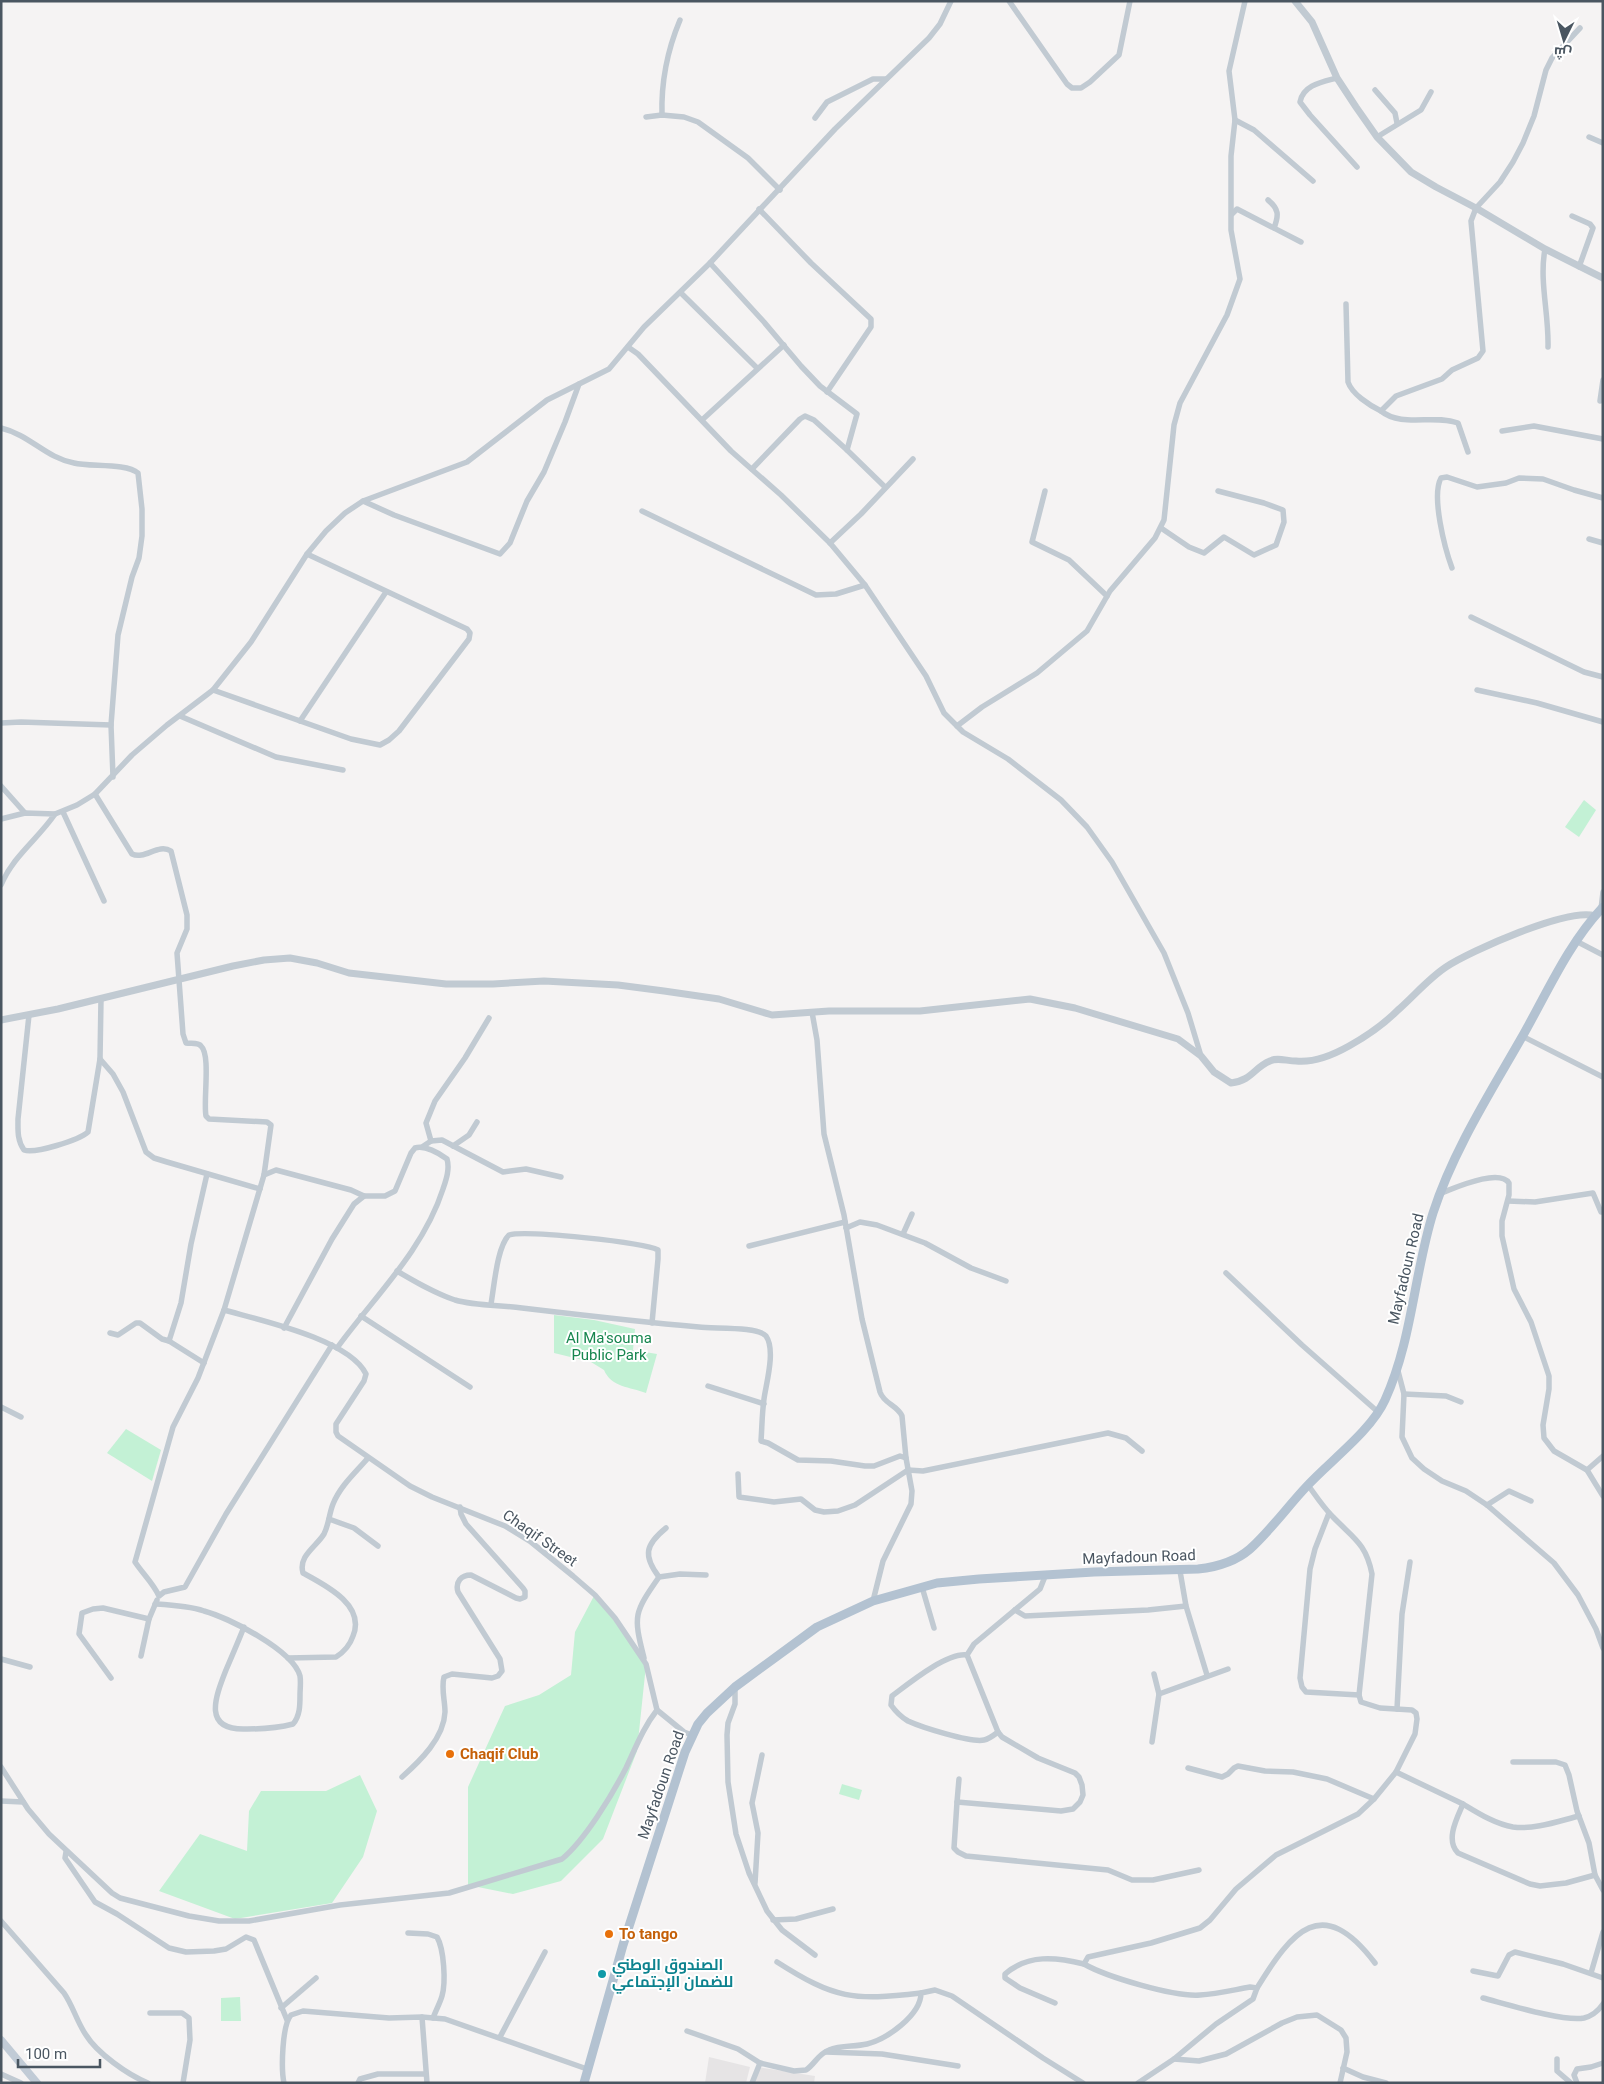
<svg xmlns="http://www.w3.org/2000/svg" width="1604" height="2084" font-family="Roboto,Cairo,sans-serif">
<style>
.education{fill:#e6e4e5}
.green{fill:#c3f1d5}
.lines{fill:none;stroke-linecap:round;stroke-linejoin:round}
.minor{stroke:#c1cad2;stroke-width:5.5}
.tertiary{stroke:#c1cad2;stroke-width:7}
.secondary{stroke:#c1cbd6;stroke-width:8}
.primary{stroke:#b3c2d1;stroke-width:9}
.food-dot{fill:#e8710a;stroke:#fff;stroke-width:2}
.culture-dot{fill:#0f9aa8;stroke:#fff;stroke-width:2}
.labels{text-anchor:middle;stroke-width:4;stroke-linejoin:round;paint-order:stroke}
.street-label{font-size:15px;fill:#4a5661;stroke:#fff}
.park-label{font-size:15px;fill:#17864f;stroke:#fff}
.food-label{font-size:15px;font-weight:bold;fill:#c56008;stroke:#fff;text-anchor:start}
.culture-label{font-size:15px;font-weight:bold;fill:#0d838f;stroke:#fff;text-anchor:start}
</style>
<rect width="100%" height="100%" fill="#f5f3f3"/>
<!-- education -->
<g class="education">
<polygon points="709,2057 750,2067 746,2083 705,2083"/>
<polygon points="758,2067 815,2076 814,2083 754,2083"/>
</g>
<!-- green -->
<g class="green">
<polygon points="1584,800 1596,810 1579,837 1565,827"/>
<path d="M554 1315 594 1320 635 1329 633 1350 657 1354 646 1393C630 1387 611 1387 604 1370L591 1362 554 1353Z"/>
<polygon points="126,1429 161,1450 152,1481 107,1453"/>
<polygon points="595,1594 646,1665 637,1751 603,1839 561,1881 513,1894 468,1885 468,1787 505,1706 539,1695 571,1675 575,1632"/>
<polygon points="360,1775 377,1811 363,1857 332,1903 235,1919 159,1891 200,1834 247,1851 249,1811 261,1791 326,1791"/>
<polygon points="842,1784 862,1790 859,1800 839,1794"/>
<polygon points="240,1997 241,2021 221,2021 221,1998"/>
</g>
<g class="lines">
<!-- minor -->
<g class="minor">
<polyline points="1009,1 1067,84 1072,88 1081,88 1090,82 1119,55 1130,1"/>
<path d="M1337 78C1322 82 1303 85 1300 102L1310 115 1357 167"/>
<polyline points="1375,90 1395,113 1397,123"/>
<path d="M662 115C661 81 667 51 680 20"/>
<polyline points="646,117 662,115 684,117 698,122 748,158 780,190"/>
<polyline points="815,118 827,102 873,79 886,79"/>
<polyline points="1235,120 1254,130 1313,181"/>
<polyline points="1377,137 1421,110 1431,92"/>
<polyline points="1589,137 1603,143"/>
<path d="M1268 200C1279 209 1279 215 1274 228"/>
<polyline points="1476,208 1500,182 1513,162 1523,143 1534,116 1546,70 1552,58 1580,28"/>
<polyline points="759,209 811,263 871,319 871,327 827,392"/>
<polyline points="1232,214 1237,209 1301,242"/>
<polyline points="1572,216 1590,224 1593,228 1579,267"/>
<path d="M1545 249C1539 281 1549 314 1548 347"/>
<polyline points="710,263 764,322 801,366 820,386 857,414 847,450 885,487"/>
<polyline points="681,293 757,368"/>
<path d="M1346 304 1348 382C1352 394 1369 405 1381 411L1396 396 1442 379 1452 370 1478 358 1483 351 1471 221 1476 208"/>
<polyline points="628,347 638,354 731,451 781,495 830,543 865,585 926,676 944,713 957,726 982,707 1037,673 1087,631 1110,591 1155,538 1164,520 1174,425 1180,403 1227,315 1240,279 1231,230 1231,156 1235,120 1229,71 1245,1"/>
<polyline points="1600,401 1603,380"/>
<path d="M1381 411C1402 428 1433 414 1458 423L1468 452"/>
<polyline points="702,420 784,345"/>
<path d="M1 428C30 435 46 458 74 463 90 467 126 463 138 473L142 509V536L139 558 132 577 118 635 111 725 113 777"/>
<polyline points="1502,431 1534,426 1603,439"/>
<polyline points="752,469 800,419 805,416 814,420 847,450"/>
<polyline points="1045,491 1032,542 1069,560 1107,596"/>
<polyline points="363,501 394,515 500,554 510,543 527,501 544,472 565,422 579,384"/>
<polyline points="642,511 816,595 836,594 865,585"/>
<polyline points="1161,528 1189,547 1204,553 1224,537 1254,555 1276,545 1284,522 1283,510 1264,503 1218,491"/>
<polyline points="1589,539 1603,543"/>
<polyline points="830,543 861,514 913,459"/>
<path d="M1452 568C1445 549 1431 496 1441 478L1447 477 1477 487 1506 483 1519 478 1543 479 1574 490 1603 498"/>
<polyline points="1471,617 1584,672 1603,677"/>
<polyline points="213,690 351,739 380,745 389,740 399,731 469,639 470,633 467,629 307,554"/>
<polyline points="1477,690 1537,703 1603,722"/>
<polyline points="180,716 276,757 343,770"/>
<polyline points="300,721 386,592"/>
<polyline points="1,723 21,722 111,725"/>
<polyline points="957,726 963,732 1008,759 1061,800 1087,827 1112,862 1164,953 1188,1013 1201,1056"/>
<polyline points="1,786 25,813"/>
<polyline points="95,794 132,755 167,725 213,690 251,642 307,554 326,531 345,513 363,501 467,462 547,400 609,369 644,327 710,263 835,129 929,38 940,24 951,1"/>
<polyline points="63,812 104,901"/>
<path d="M55 814 77 805 95 794 132 854C145 860 158 843 171 851L187 915V929L177 953 183 1034 186 1043C191 1044 198 1042 201 1046 211 1055 203 1101 206 1116L209 1119 267 1122 271 1125 264 1175 224 1310 198 1378 173 1427 135 1562C143 1574 153 1583 159 1596L164 1592 185 1587 226 1514 332 1345"/>
<path d="M1 819 25 813 55 814C38 839 13 856 1 885"/>
<polyline points="1601,909 1603,892"/>
<polyline points="1576,941 1603,955"/>
<polyline points="101,999 100,1059 113,1074 123,1092 146,1152 154,1158 167,1162 260,1189"/>
<path d="M812 1012 817 1040 824 1134 844 1215 862 1319 880 1392C884 1404 897 1405 902 1416L906 1458 912 1491 911 1504 883 1561 873 1601"/>
<path d="M29 1015 18 1119C18 1130 17 1140 24 1150 35 1154 79 1140 88 1132L100 1059"/>
<polyline points="1522,1036 1603,1077"/>
<polyline points="431,1141 426,1123 435,1101 465,1058 489,1018"/>
<polyline points="453,1146 469,1135 477,1122"/>
<polyline points="422,1147 431,1141 442,1140 503,1172 526,1169 561,1177"/>
<polyline points="264,1175 276,1170 351,1190 364,1196"/>
<path d="M1441 1193C1455 1188 1499 1168 1509 1183V1195L1502 1221V1236L1514 1289 1531 1322 1549 1376V1389L1543 1425 1544 1438 1554 1451 1587 1470 1603 1496"/>
<polyline points="1508,1201 1535,1202 1593,1193 1601,1212"/>
<polyline points="846,1228 860,1222 877,1225 925,1243 971,1268 1006,1281"/>
<polyline points="903,1234 912,1214"/>
<polyline points="749,1246 845,1222"/>
<path d="M397 1271C416 1282 434 1293 455 1300 476 1306 500 1305 522 1308 581 1315 640 1322 699 1327 713 1329 758 1326 766 1336 776 1350 766 1384 764 1399 762 1413 762 1427 761 1441L768 1443 798 1460 831 1461 865 1466H874L900 1456 906 1458"/>
<polyline points="1226,1273 1302,1345 1378,1412"/>
<path d="M491 1304C494 1288 497 1246 509 1235 525 1230 643 1242 658 1250V1259L652 1323"/>
<path d="M224 1310C259 1320 349 1339 366 1374L364 1381 336 1424V1432L338 1436 410 1486 432 1497 505 1526 531 1542 573 1576 595 1595 615 1618 646 1664 657 1710 684 1732 692 1735"/>
<polyline points="361,1316 470,1387"/>
<path d="M284 1328 332 1239 354 1204 364 1196H385L395 1191 411 1153 415 1148C425 1145 439 1153 447 1159 450 1169 446 1180 443 1189 423 1251 374 1297 337 1348"/>
<polyline points="110,1333 118,1335 136,1323 140,1323 162,1339 169,1341 181,1303 191,1244 207,1174"/>
<polyline points="169,1341 204,1363"/>
<polyline points="1398,1371 1404,1394 1402,1437 1412,1458 1424,1469 1442,1481 1466,1491 1487,1505 1554,1563 1578,1595 1596,1629 1603,1648"/>
<polyline points="708,1386 764,1404"/>
<polyline points="1404,1394 1446,1396 1461,1402"/>
<polyline points="1,1407 21,1417"/>
<polyline points="1587,1470 1603,1456"/>
<polyline points="738,1474 739,1497 774,1502 801,1499 815,1510 824,1512 838,1511 855,1505 908,1470 923,1471 1108,1433 1126,1438 1142,1451"/>
<polyline points="1487,1505 1509,1491 1531,1501"/>
<polyline points="1329,1513 1315,1549 1310,1569 1300,1678 1302,1687 1306,1692 1359,1695"/>
<polyline points="329,1519 354,1528 378,1546"/>
<polyline points="1180,1571 1186,1606 1207,1675"/>
<path d="M659 1577C643 1556 645 1545 666 1528"/>
<polyline points="922,1587 934,1628"/>
<path d="M155 1604C171 1605 189 1606 204 1611 229 1618 293 1650 300 1676 301 1682 300 1689 300 1695 300 1705 300 1716 293 1724 278 1728 262 1729 247 1729 202 1731 215 1698 226 1670 232 1656 238 1642 244 1627"/>
<polyline points="1015,1610 1025,1616 1148,1610 1186,1606"/>
<path d="M967 1655C947 1652 908 1684 892 1696L891 1705C896 1712 901 1717 908 1721 921 1727 971 1743 984 1740 989 1739 994 1735 998 1732"/>
<polyline points="141,1656 149,1619"/>
<path d="M288 1658 336 1657C344 1652 350 1645 353 1636 366 1605 325 1585 303 1573 298 1556 316 1547 324 1534 329 1524 329 1514 333 1504 340 1486 356 1472 368 1458"/>
<path d="M644 1658C633 1615 634 1613 659 1577L680 1574 706 1575"/>
<polyline points="1,1659 30,1667"/>
<polyline points="1154,1674 1159,1694"/>
<polyline points="111,1678 79,1634 82,1613 93,1609 103,1608 149,1619 157,1600"/>
<polyline points="735,1687 735,1704 728,1723 727,1735 728,1782 736,1834 749,1873 767,1911 782,1930 815,1955"/>
<polyline points="1397,1709 1402,1614 1410,1562"/>
<polyline points="1152,1742 1159,1694 1228,1669"/>
<polyline points="1513,1762 1556,1762 1565,1765 1569,1775 1577,1811 1589,1843 1595,1875"/>
<path d="M1 1767 28 1809 49 1834 112 1893 120 1898 189 1916 219 1921H249L340 1905 449 1893 562 1859C585 1840 612 1795 626 1768 636 1747 643 1728 657 1710"/>
<polyline points="1188,1768 1222,1777 1228,1774 1234,1768 1238,1766 1265,1771 1293,1772 1327,1779 1374,1799"/>
<polyline points="1396,1772 1463,1804"/>
<path d="M402 1777C420 1761 444 1738 445 1712 445 1700 441 1689 444 1677L452 1674 492 1678 498 1676 502 1671 500 1659 458 1592C455 1582 461 1575 471 1575L516 1598 520 1599 525 1597V1591L523 1588 466 1524 461 1514 460 1507"/>
<polyline points="959,1779 957,1802 1061,1811 1073,1809 1080,1802 1083,1795 1082,1785 1079,1777 1075,1773 1038,1758 1002,1737 998,1732 967,1655 974,1644 1040,1589 1046,1574"/>
<polyline points="1,1801 23,1802"/>
<polyline points="957,1802 954,1848 958,1852 966,1856 1108,1870 1132,1880 1153,1880 1199,1870"/>
<path d="M1579 1816C1559 1821 1534 1830 1513 1827 1495 1824 1478 1813 1463 1804 1457 1818 1445 1840 1458 1853L1530 1884 1540 1886 1566 1883 1595 1875 1603 1890"/>
<polyline points="66,1852 65,1858 95,1902 117,1914 169,1948 186,1952 214,1951 226,1949 246,1937 254,1940 287,2020"/>
<polyline points="755,1883 758,1833 752,1803 762,1755"/>
<polyline points="773,1920 796,1919 833,1909"/>
<path d="M1 1921 64 1993C73 2006 77 2022 86 2035 97 2053 128 2075 148 2083"/>
<path d="M408 1933 428 1934 437 1937C444 1949 446 1982 442 1996 440 2003 436 2010 433 2018"/>
<path d="M777 1962C835 1999 853 2001 921 1993"/>
<polyline points="1473,1971 1498,1976 1509,1955 1515,1952 1563,1964 1603,1978"/>
<polyline points="1591,1973 1603,1932"/>
<path d="M1257 1988C1292 1931 1322 1893 1375 1963"/>
<path d="M1483 1998C1506 2004 1564 2022 1584 2018 1592 2016 1599 2010 1603 2004"/>
<path d="M1055 2003 1020 1988 1005 1978V1974C1028 1954 1056 1957 1084 1964"/>
<polyline points="281,2008 316,1978"/>
<polyline points="150,2013 182,2013 189,2018 190,2040 183,2083"/>
<polyline points="422,2017 427,2083"/>
<polyline points="687,2031 738,2049 760,2063"/>
<polyline points="500,2037 545,1952"/>
<polyline points="826,2052 882,2054 958,2066"/>
<polyline points="1174,2059 1199,2061 1226,2054 1282,2023 1297,2017 1317,2015 1341,2030 1346,2038 1347,2052 1340,2083"/>
<polyline points="1557,2059 1557,2071 1571,2083"/>
<polyline points="1343,2068 1363,2077 1386,2083"/>
<polyline points="1,2074 21,2083"/>
<path d="M284 2083C281 2069 282 2025 291 2015L303 2011 389 2018 422 2017 445 2019 587 2069"/>
<polyline points="358,2083 360,2079 378,2074 425,2074"/>
<path d="M752 2083 760 2063 794 2071 806 2070C815 2064 818 2054 829 2050 841 2045 854 2047 867 2044 887 2039 921 2015 921 1993L935 1990 952 1996 1043 2058 1083 2083"/>
<path d="M1138 2083 1174 2059 1216 2024 1253 1999 1257 1988 1250 1987C1233 1990 1217 1994 1200 1995 1174 1997 1107 1977 1084 1964L1088 1957 1151 1943 1200 1928 1210 1920 1236 1889 1276 1855 1358 1814 1374 1799 1396 1772 1415 1734 1417 1719 1416 1713 1412 1710 1380 1708 1361 1702 1359 1695 1372 1574C1366 1543 1353 1538 1333 1517 1323 1507 1316 1496 1308 1485"/>
<polyline points="1577,2083 1574,2075 1577,2069 1591,2067 1603,2063"/>
</g>
<!-- tertiary -->
<g class="tertiary">
<polyline points="1295,1 1312,22 1337,78 1356,107 1377,137 1411,172 1436,187 1476,208 1545,249 1603,278"/>
<path d="M1 1020 58 1009 233 966 264 960 290 958 317 963 349 973 446 984H493L544 981 618 985 664 991 719 999 772 1015 829 1011H920L1030 999 1075 1008 1178 1039 1201 1056 1214 1072 1231 1083C1253 1080 1253 1068 1270 1061 1277 1057 1287 1061 1296 1061 1314 1063 1333 1055 1349 1046 1367 1036 1384 1024 1398 1010 1414 996 1428 979 1446 967 1470 951 1569 907 1595 916"/>
</g>
<!-- secondary -->
<polyline class="secondary" points="1,2040 37,2083"/>
<!-- primary -->
<path class="primary" d="M584 2083 623 1945 685 1752 698 1724 707 1713 735 1687 817 1627 873 1601 937 1583 979 1579 1094 1572 1198 1569C1217 1567 1235 1562 1250 1549 1271 1530 1288 1506 1307 1486 1330 1461 1371 1431 1385 1400 1412 1341 1414 1274 1433 1213 1453 1151 1490 1093 1522 1037 1547 993 1568 944 1603 907"/>
</g>
<!-- markers -->
<g class="food-dot">
<circle cx="450" cy="1754" r="5"/>
<circle cx="609" cy="1934" r="5"/>
</g>
<circle class="culture-dot" cx="602" cy="1974" r="5"/>
<g class="labels">
<!-- street labels -->
<g class="street-label">
<text transform="translate(1406 1269) rotate(-77)" y="5">Mayfadoun Road</text>
<text transform="translate(540 1538) rotate(35)" y="5">Chaqif Street</text>
<text transform="translate(1139 1557) rotate(-2)" y="5">Mayfadoun Road</text>
<text transform="translate(661 1785) rotate(-71)" y="5">Mayfadoun Road</text>
</g>
<!-- park labels -->
<g class="park-label">
<text x="609" y="1343">Al Ma'souma<tspan x="609" dy="17">Public Park</tspan></text>
</g>
<!-- food labels -->
<g class="food-label">
<text x="460" y="1759">Chaqif Club</text>
<text x="619" y="1939">To tango</text>
</g>
<!-- culture labels -->
<g class="culture-label">
<text x="612" y="1970">الصندوق الوطني<tspan x="612" dy="17">للضمان الإجتماعي</tspan></text>
</g>
</g>
<!-- border -->
<rect width="1604" height="2084" fill="none" stroke="#4a5661" stroke-width="5"/>
<!-- north arrow -->
<g transform="translate(1564 40) rotate(185)" stroke="#ffffff" stroke-width="4" paint-order="stroke">
<path d="M0-4L9 19L0 12L-9 19Z" fill="#4a5661"/>
<text y="-8" font-size="14" font-weight="bold" text-anchor="middle" fill="#4a5661">ش</text>
</g>
<!-- scale -->
<path d="M18 2059v8h82v-8" fill="none" stroke="#4a5661" stroke-width="2.5"/>
<text x="25" y="2059" font-size="15" fill="#4a5661" stroke="#ffffff" stroke-width="4" paint-order="stroke">100 m</text>
</svg>
